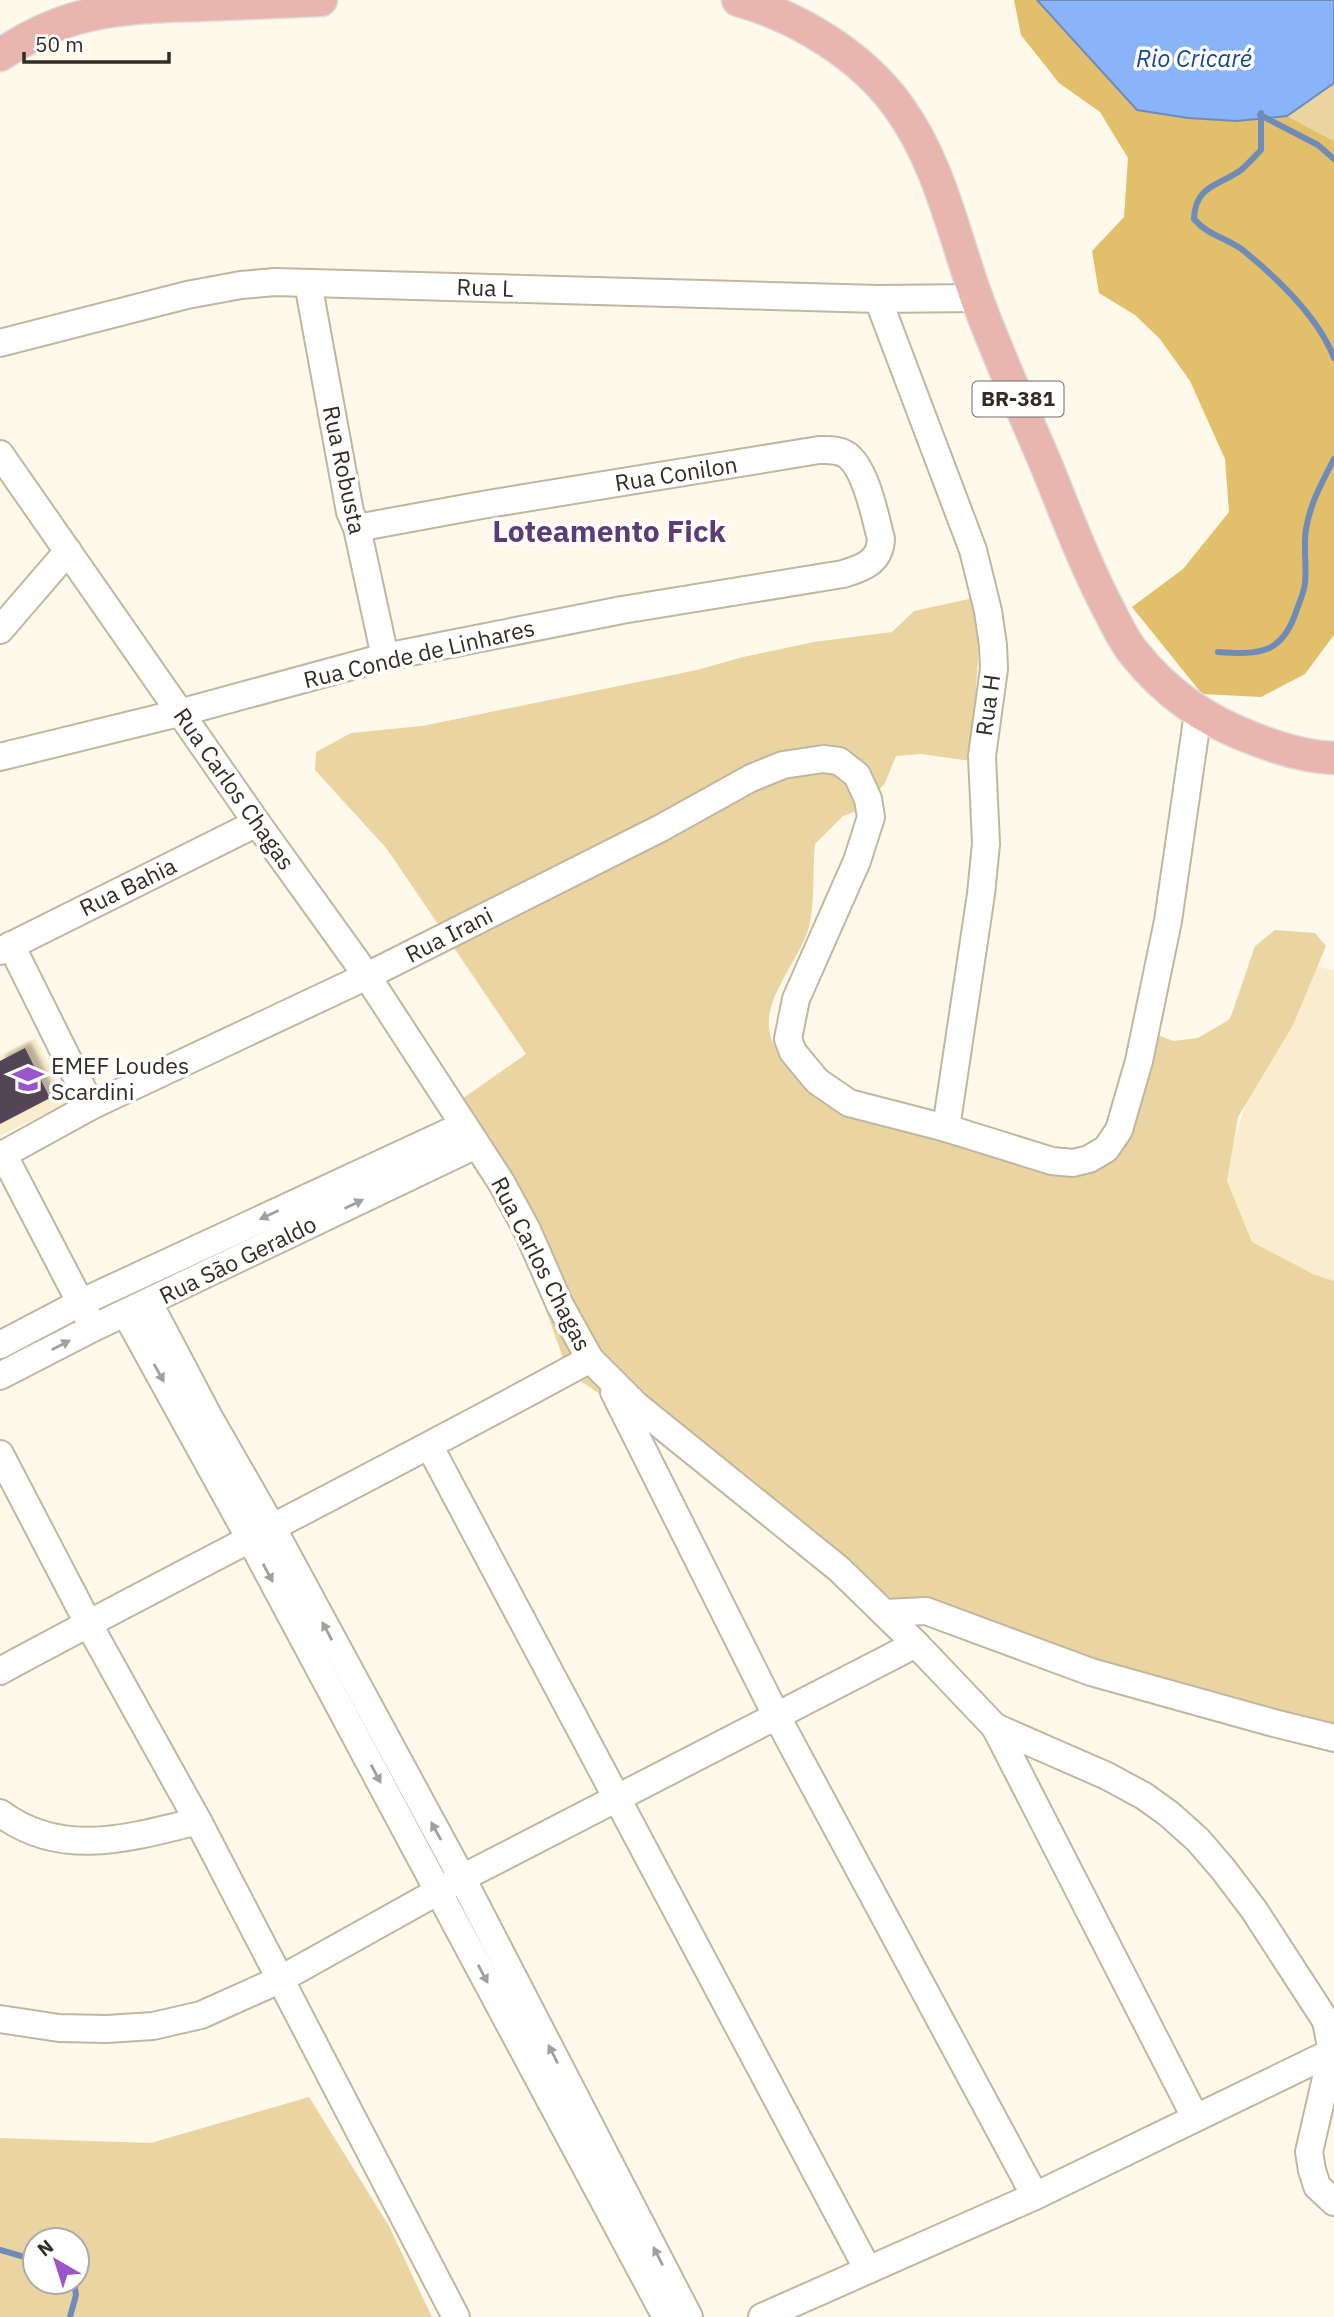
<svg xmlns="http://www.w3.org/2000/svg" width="1334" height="2317" font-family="'IBM Plex Sans',sans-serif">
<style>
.built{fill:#faedce}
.green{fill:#ead4a2;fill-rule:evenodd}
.forest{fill:#e2bf6b}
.water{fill:#89b4f9;stroke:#6f8cb9;stroke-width:2}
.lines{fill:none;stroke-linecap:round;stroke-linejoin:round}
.stream{stroke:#6f8cb9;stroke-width:6}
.building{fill:#524557;filter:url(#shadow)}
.minor-casing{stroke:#c1b7a1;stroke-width:30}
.major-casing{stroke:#dedddc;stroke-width:35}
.minor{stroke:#fff;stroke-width:26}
.major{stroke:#e8b5af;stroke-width:32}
.oneway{fill:#a2a09c}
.labels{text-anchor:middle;stroke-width:7;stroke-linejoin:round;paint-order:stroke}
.shield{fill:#fff;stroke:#6f6c66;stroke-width:2}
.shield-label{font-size:21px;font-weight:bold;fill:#312d24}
.street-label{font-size:23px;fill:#312d24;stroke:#fff}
.poi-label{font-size:23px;fill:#312d24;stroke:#fff;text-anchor:start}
.water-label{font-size:24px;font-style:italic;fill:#164695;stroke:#fff}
.district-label{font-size:30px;font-weight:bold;fill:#5c3c77;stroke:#fff}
</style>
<defs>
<filter id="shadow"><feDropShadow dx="6" dy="-6" stdDeviation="2" flood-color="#0004"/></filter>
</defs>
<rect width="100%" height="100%" fill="#fff9eb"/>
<!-- built -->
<g class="built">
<polygon points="1289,962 1334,970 1334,1282 1206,1233"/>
<polygon points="35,1038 69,1102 0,1136 0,1056"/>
</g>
<!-- green -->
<g class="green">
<polygon points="1334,83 1334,141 1287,116"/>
<path d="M971 596 980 632 976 689 978 762 921 754 896 756 885 783 864 808 843 816 815 844C812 872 816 903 808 930 797 966 754 1006 774 1045 779 1054 788 1062 794 1070L1011 1149 1100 1153 1148 1031 1173 1041 1198 1038 1230 1019 1255 946 1275 930 1315 933 1326 946 1293 1025 1238 1117 1227 1181 1252 1242 1313 1274 1334 1281V1749L926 1622 568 1372 509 1206 459 1101 526 1054 387 849 315 770 316 752 351 733 422 726 697 670 743 657 814 642 892 632 914 611 969 599Z"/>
<path d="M309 2097 389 2226 432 2317H0V2138L151 2143ZM35 2240H77V2282H35Z"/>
</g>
<!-- forest -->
<polygon class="forest" points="1014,0 1037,0 1137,109 1188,118 1237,121 1287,116 1334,141 1334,635 1305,674 1261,697 1202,694 1132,607 1183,569 1229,512 1225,459 1190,381 1160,339 1135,315 1099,293 1092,251 1124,217 1128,158 1100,112 1059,83 1021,35"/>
<!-- water -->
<polygon class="water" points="1037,0 1334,0 1334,83 1287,116 1237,121 1188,118 1137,110"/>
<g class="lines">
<!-- stream -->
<g class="stream">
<path d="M1261 113V150C1254 157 1248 164 1241 170 1219 186 1195 185 1194 219 1208 236 1228 238 1244 251 1277 278 1319 318 1334 358"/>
<polyline points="1260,115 1318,145 1334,159"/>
<path d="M1218 652C1260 655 1283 654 1297 609 1300 601 1304 592 1305 583 1307 565 1303 547 1306 529 1310 504 1322 482 1334 459"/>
<polyline points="0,2250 35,2260"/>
<polyline points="70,2317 76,2295 74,2282"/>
</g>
</g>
<!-- building -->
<polygon class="building" points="25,1048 50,1098 0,1124 0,1061"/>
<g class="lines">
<!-- minor casing -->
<g class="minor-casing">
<g id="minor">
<polyline points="308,283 350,512 357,528 385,657"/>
<polyline points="878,299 973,550 988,611 993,645 994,669 982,756 986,844 981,894 946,1128"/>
<polyline points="0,343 187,295 241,285 275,282 878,299 977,298"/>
<polyline points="0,454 257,823 367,976 464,1125 501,1182 527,1230 560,1305 590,1359 636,1405 839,1569 916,1644 995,1727 1107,1776 1144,1796 1169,1814 1198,1840 1223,1869 1254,1910 1326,2021 1332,2052 1309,2152 1312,2170 1317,2186 1334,2202"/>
<polyline points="0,630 68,551"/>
<path d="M0 757 179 713 385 657 622 610 843 574C863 568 880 562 881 539 875 516 866 469 847 455 838 449 829 450 819 450L482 505 357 528"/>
<polyline points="11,945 91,1106"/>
<polyline points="0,951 257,823"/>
<polyline points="3,1154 88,1317"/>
<polyline points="0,1156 91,1106 367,976 661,828 751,778 783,765 823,759 839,761 857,775 868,799 871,817 857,861 796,999 788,1039 793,1052 817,1081 849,1103 946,1128 1052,1161 1073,1163 1089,1159 1106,1149 1119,1130 1139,1061 1168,921 1198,713"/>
<polyline points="149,1303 210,1419 272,1527 462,1878 689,2317"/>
<polyline points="126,1314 250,1539 666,2317"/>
<polyline points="0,1345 80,1303 464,1125"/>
<polyline points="0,1376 93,1328 476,1145"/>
<polyline points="614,1392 776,1715 1035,2196"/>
<polyline points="430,1447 868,2270"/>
<polyline points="0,1454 88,1623 198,1821 456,2317"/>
<polyline points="885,1613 926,1611 1091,1672 1270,1722 1334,1738"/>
<path d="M0 1671C196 1565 395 1466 590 1359"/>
<polyline points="995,1727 1195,2117"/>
<path d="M0 1813C61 1859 130 1838 198 1821"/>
<polyline points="0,2019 59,2028 107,2029 153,2026 201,2015 279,1980 462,1878 916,1644"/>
<polyline points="762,2317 1035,2196 1332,2052"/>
</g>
</g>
<!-- major casing -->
<g class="major-casing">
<g id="major">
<path d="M738 0C798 17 861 55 898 106 939 162 953 232 976 296 997 354 1023 410 1047 467 1067 516 1085 565 1110 612 1117 626 1124 641 1134 653 1165 692 1206 721 1252 738 1277 748 1307 757 1334 758"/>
<path d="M0 55C24 39 49 26 77 18 117 7 158 6 199 5 240 3 280 2 321 0"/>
</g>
</g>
<!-- minor -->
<use href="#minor" class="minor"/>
<!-- major -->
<use href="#major" class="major"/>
</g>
<!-- one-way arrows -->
<defs><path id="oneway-solid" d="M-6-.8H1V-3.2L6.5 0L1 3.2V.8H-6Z" transform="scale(1.75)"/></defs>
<g class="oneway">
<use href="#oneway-solid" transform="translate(354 1204) rotate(-26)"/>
<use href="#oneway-solid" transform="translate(269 1215) rotate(155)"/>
<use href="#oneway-solid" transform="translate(61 1345) rotate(-27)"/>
<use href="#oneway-solid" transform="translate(159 1373) rotate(61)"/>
<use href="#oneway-solid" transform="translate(268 1573) rotate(62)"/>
<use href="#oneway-solid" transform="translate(327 1631) rotate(-118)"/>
<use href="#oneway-solid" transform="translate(376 1774) rotate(62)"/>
<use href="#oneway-solid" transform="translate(436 1831) rotate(-119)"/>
<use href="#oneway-solid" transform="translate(483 1974) rotate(62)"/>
<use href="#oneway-solid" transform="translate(553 2054) rotate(-117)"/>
<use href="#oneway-solid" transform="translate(658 2256) rotate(-117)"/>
</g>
<!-- icons -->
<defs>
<g id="school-bare" transform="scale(2.415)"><path d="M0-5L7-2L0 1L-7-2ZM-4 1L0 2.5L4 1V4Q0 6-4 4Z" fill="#9956cc" stroke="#fff" stroke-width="2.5" paint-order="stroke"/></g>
</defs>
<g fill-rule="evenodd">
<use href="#school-bare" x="28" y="1079"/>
</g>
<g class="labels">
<!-- shield labels -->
<rect class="shield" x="972.5" y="381.5" width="91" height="35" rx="5"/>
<g class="shield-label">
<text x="1018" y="406">BR-381</text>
</g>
<!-- street labels -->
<g class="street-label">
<text transform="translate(485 288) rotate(2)" y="8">Rua L</text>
<text transform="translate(344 470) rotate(78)" y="8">Rua Robusta</text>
<text transform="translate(676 474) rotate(-9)" y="8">Rua Conilon</text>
<text transform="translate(419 654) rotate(-13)" y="8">Rua Conde de Linhares</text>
<text transform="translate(988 705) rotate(-82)" y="8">Rua H</text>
<text transform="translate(234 789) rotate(55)" y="8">Rua Carlos Chagas</text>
<text transform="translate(128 887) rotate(-26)" y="8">Rua Bahia</text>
<text transform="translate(449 935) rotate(-27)" y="8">Rua Irani</text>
<text transform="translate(238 1260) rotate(-26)" y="8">Rua São Geraldo</text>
<text transform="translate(541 1264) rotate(63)" y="8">Rua Carlos Chagas</text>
</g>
<!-- poi labels -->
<g class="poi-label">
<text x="51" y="1074">EMEF Loudes<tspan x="51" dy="26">Scardini</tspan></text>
</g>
<!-- water labels -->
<g class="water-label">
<text x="1194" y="67">Rio Cricaré</text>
</g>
<!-- district labels -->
<g class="district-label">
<text x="609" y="542">Loteamento Fick</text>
</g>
</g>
<!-- north arrow -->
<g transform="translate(56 2261) rotate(321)"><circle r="33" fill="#ffffff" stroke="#adaba7" stroke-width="2"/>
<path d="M0-5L12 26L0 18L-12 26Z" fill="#9956cc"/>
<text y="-10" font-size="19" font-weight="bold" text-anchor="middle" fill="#312d24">N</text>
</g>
<!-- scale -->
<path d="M24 52v10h145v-10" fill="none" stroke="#312d24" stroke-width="3.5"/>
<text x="35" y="52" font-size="21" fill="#312d24" stroke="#ffffff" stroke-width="5" paint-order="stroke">50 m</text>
</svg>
